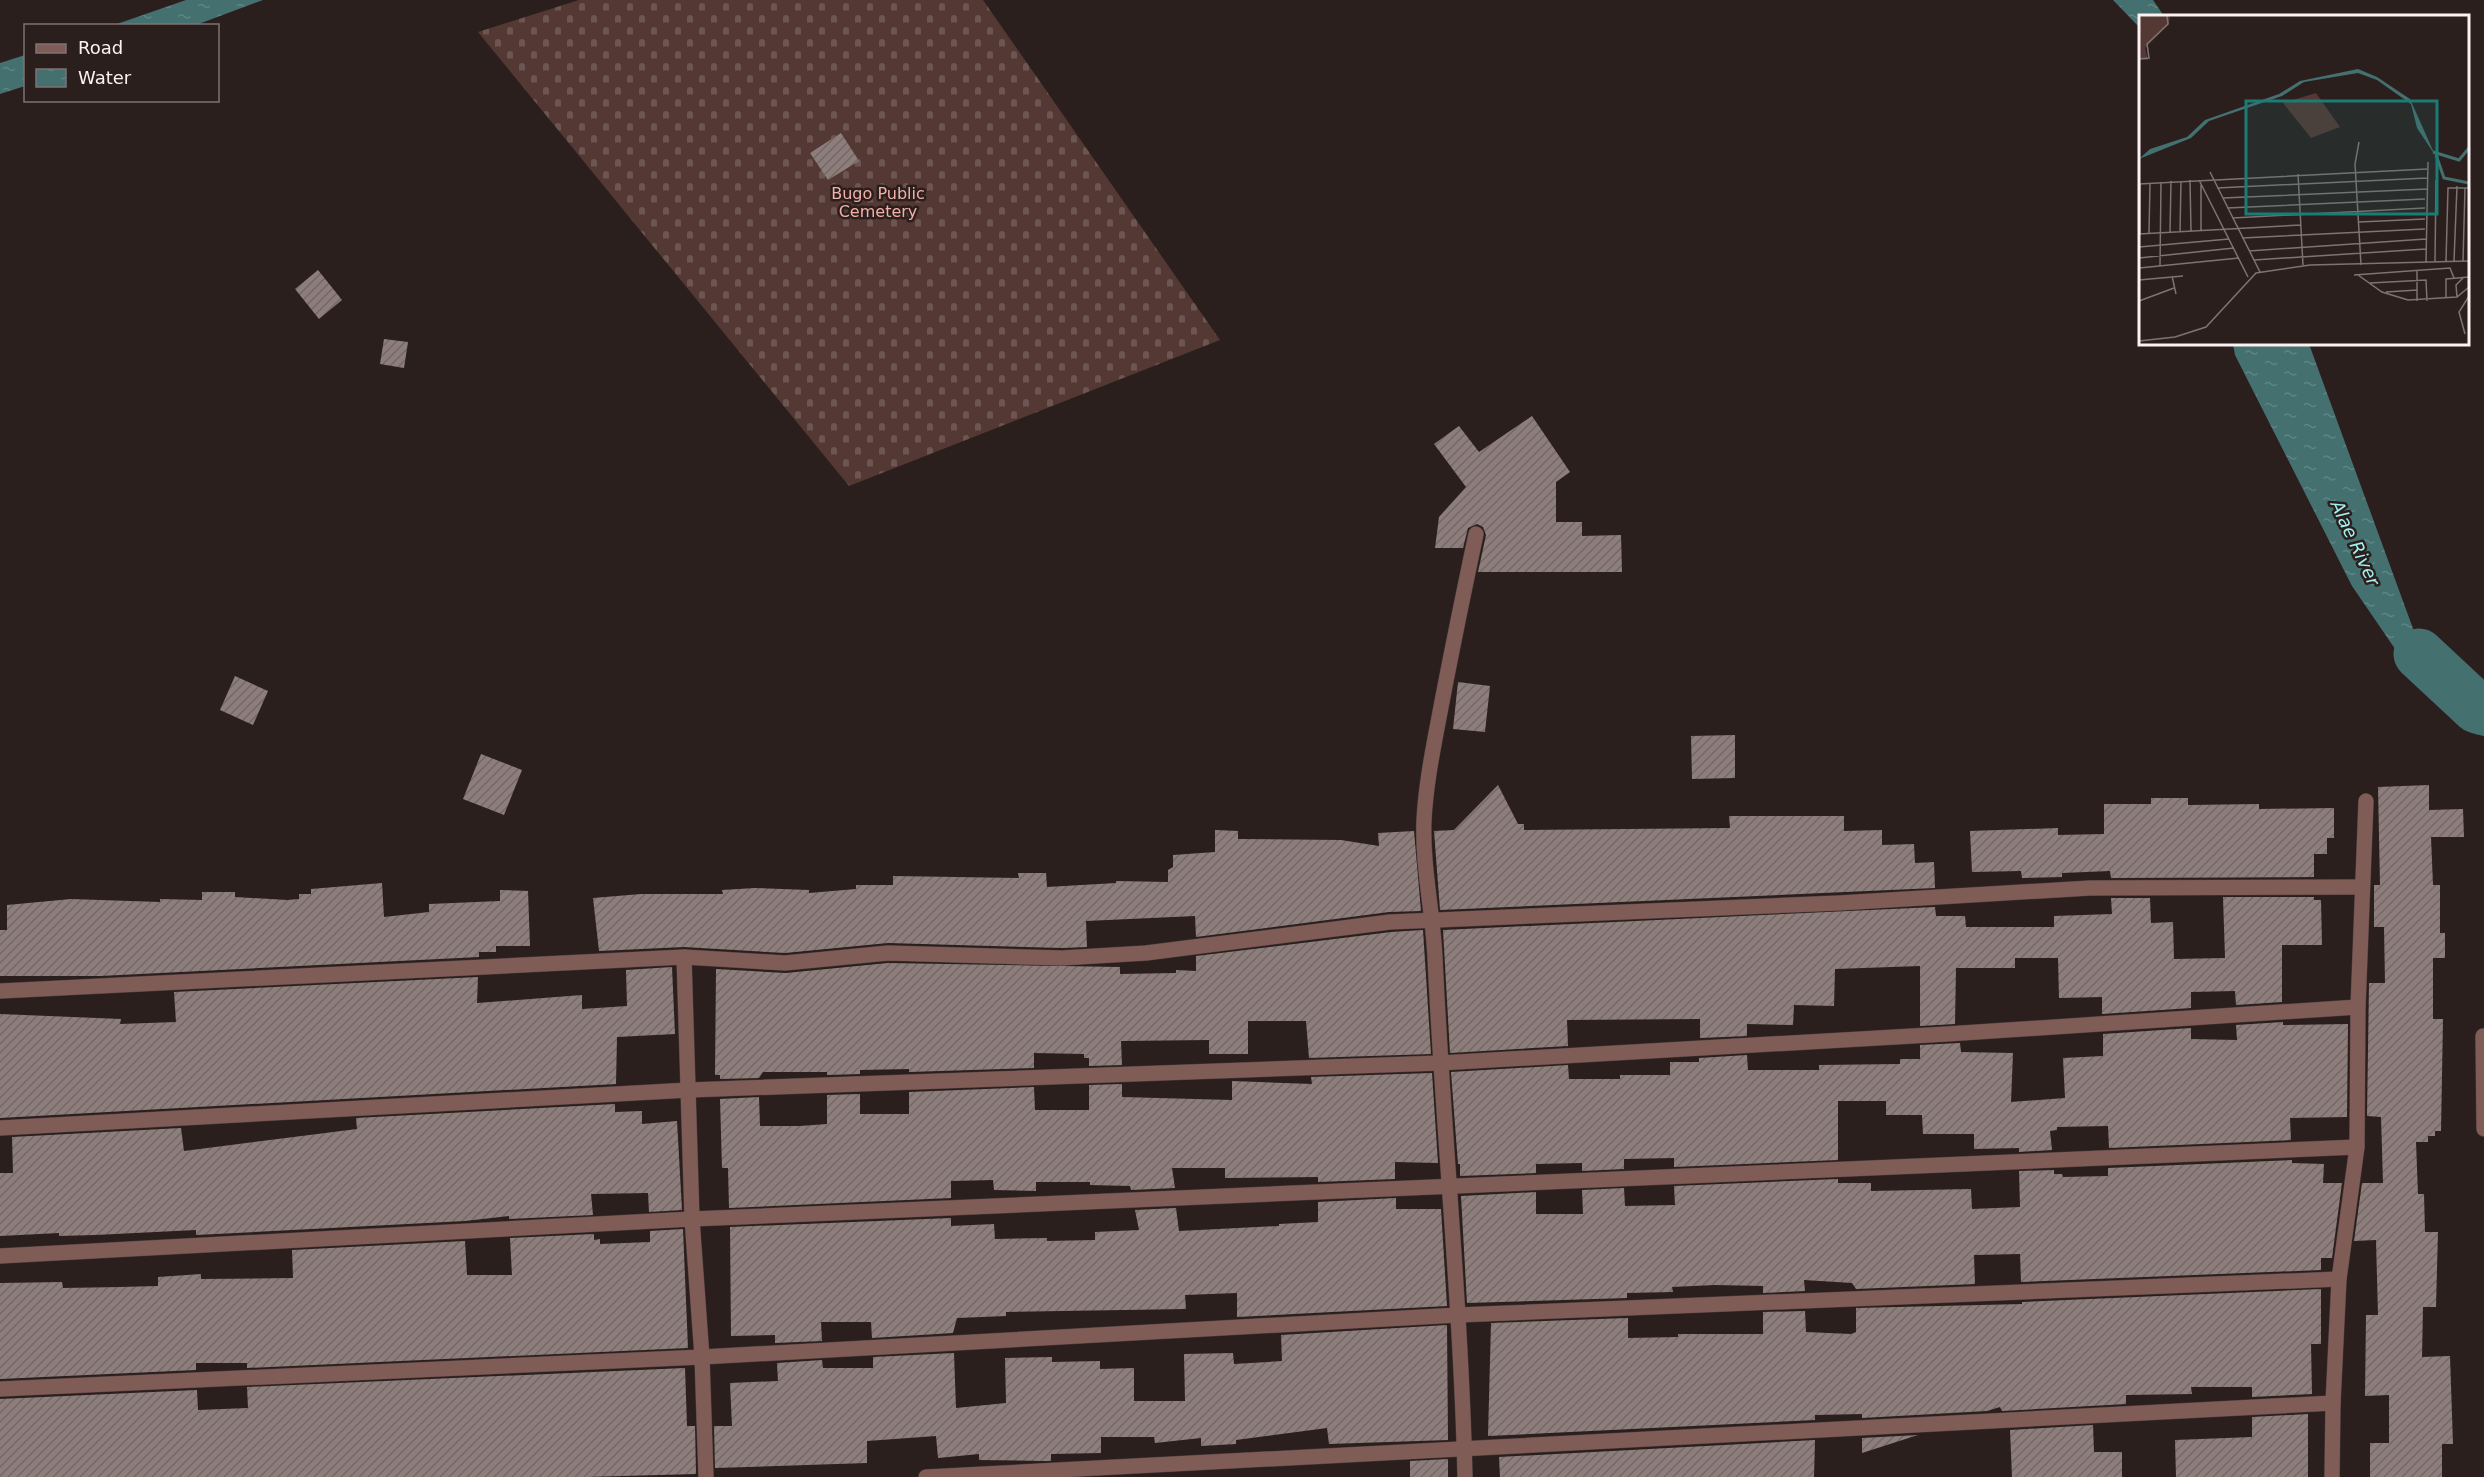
<svg xmlns="http://www.w3.org/2000/svg" width="2484" height="1477" font-family="'DejaVu Sans',sans-serif">
<style>
.cemetery{fill:url(#cemetery-stones)}
.water{fill:url(#water-ripples)}
.lines{fill:none;stroke-linecap:round;stroke-linejoin:round}
.stream{stroke:#447070;stroke-width:8}
.river{stroke:#447070;stroke-width:51}
.building{fill:url(#building-hatch)}
.street-casing{stroke:#483c3b;stroke-width:16}
.street{stroke:#805c57;stroke-width:15}
.labels{text-anchor:middle;stroke-width:5;stroke-linejoin:round;paint-order:stroke}
.park-label{font-size:16px;fill:#f2b0a7;stroke:#2b1f1e}
.water-label{font-size:18px;font-style:italic;fill:#a0f1ef;stroke:#2b1f1e}
.inset-river{fill:none;stroke:#447070;stroke-width:3}
.inset-road{fill:none;stroke:#7e7372;stroke-width:1.5}
.view{fill:#1b7c74;fill-opacity:0.15;stroke:#1b7c74;stroke-width:3}
.inset-edge{fill:none;stroke:#faf1f0;stroke-width:3}
</style>
<defs>
<pattern id="cemetery-stones" width="16" height="16" patternUnits="userSpaceOnUse" patternTransform="scale(1.5)"><rect width="16" height="16" fill="#533834"/><path d="M2 7V4a2 2 0 0 1 4 0v3zM10 15v-3a2 2 0 0 1 4 0v3z" fill="#6d5552"/></pattern>
<pattern id="water-ripples" width="26" height="14" patternUnits="userSpaceOnUse" patternTransform="scale(1.5)"><rect width="26" height="14" fill="#447070"/><path d="M2 4q2-2 4 0t4 0M15 11q2-2 4 0t4 0" fill="none" stroke="#608585"/></pattern>
<pattern id="building-hatch" width="6" height="6" patternUnits="userSpaceOnUse" patternTransform="scale(1.5)"><rect width="6" height="6" fill="#8d7e7c"/><path d="M-1 1l2-2M0 6l6-6M5 7l2-2" fill="none" stroke="#736867"/></pattern>
</defs>
<rect width="100%" height="100%" fill="#2b1f1e"/>
<!-- cemetery -->
<polygon class="cemetery" points="579,0 983,0 1220,340 849,486 478,32"/>
<!-- water -->
<g class="water">
<polygon points="186,0 263,0 196,25 114,25"/>
<polygon points="2113,0 2153,0 2164,16 2140,16 2140,28"/>
<polygon points="25,55 25,86 0,94 0,63"/>
<polygon points="2233,344 2309,344 2415,634 2471,671 2469,712 2417,681 2352,586 2235,355"/>
</g>
<g class="lines">
<!-- stream -->
<polyline class="stream" points="2477,708 2484,732"/>
<!-- river -->
<polyline class="river" points="2419,654 2477,708 2484,710"/>
</g>
<!-- building -->
<g class="building">
<polygon points="841,133 859,161 828,180 810,153"/>
<polygon points="318,270 342,300 319,319 295,289"/>
<polygon points="384,339 408,342 404,368 380,364"/>
<polygon points="1532,416 1570,472 1556,482 1556,522 1582,522 1582,536 1621,535 1622,572 1478,572 1486,535 1483,527 1477,524 1468,528 1463,548 1435,548 1439,517 1466,487 1434,444 1459,426 1479,452"/>
<polygon points="235,676 268,691 253,725 220,710"/>
<polygon points="1458,682 1490,686 1485,732 1453,729"/>
<polygon points="1735,735 1735,778 1692,779 1691,736"/>
<polygon points="481,754 522,770 504,815 463,799"/>
<polygon points="1498,785 1518,824 1524,824 1524,830 1730,828 1729,816 1844,816 1844,831 1882,830 1882,845 1914,844 1915,863 1934,862 1935,888 1440,910 1434,831 1454,830"/>
<polygon points="2429,785 2429,810 2463,809 2464,837 2431,837 2433,885 2440,885 2440,933 2445,933 2445,958 2433,958 2433,1019 2443,1019 2441,1131 2435,1131 2435,1136 2428,1136 2428,1142 2416,1142 2418,1194 2424,1194 2425,1232 2438,1232 2436,1307 2423,1307 2422,1357 2450,1356 2453,1444 2442,1444 2442,1477 2370,1477 2370,1443 2389,1443 2389,1395 2365,1396 2366,1315 2378,1315 2376,1240 2354,1241 2362,1183 2383,1183 2381,1117 2367,1116 2369,983 2385,983 2384,927 2374,927 2374,885 2380,885 2378,787"/>
<polygon points="2151,798 2188,798 2188,805 2259,804 2259,809 2334,808 2334,838 2327,838 2327,854 2314,854 2314,877 2111,878 2110,871 2062,873 2062,877 2022,878 2021,871 1972,872 1970,831 2058,828 2058,835 2104,834 2104,804 2151,804"/>
<polygon points="1215,830 1238,831 1238,839 1341,840 1379,846 1378,833 1414,831 1421,911 1389,912 1196,937 1195,916 1086,921 1087,947 1062,948 888,943 785,953 684,947 599,951 593,898 641,894 723,894 722,890 755,888 809,890 809,893 856,889 856,885 893,885 893,876 1019,878 1018,873 1046,873 1047,887 1116,883 1116,881 1168,882 1168,870 1173,867 1173,855 1215,852"/>
<polygon points="382,883 384,917 429,912 429,904 500,901 500,890 528,891 530,946 496,946 496,952 479,952 479,957 100,976 0,976 0,930 7,930 7,905 71,899 160,902 160,899 202,900 202,892 235,892 235,897 287,900 299,899 299,894 311,894 311,889"/>
<polygon points="2223,897 2314,897 2314,900 2321,900 2322,945 2282,945 2282,1002 2236,1005 2235,991 2191,992 2191,1008 2102,1014 2102,997 2059,998 2058,958 2015,958 2015,968 1956,968 1955,1024 1920,1026 1920,966 1835,969 1834,1006 1794,1005 1793,1025 1747,1024 1747,1036 1700,1038 1700,1019 1567,1020 1568,1046 1450,1053 1443,930 1935,907 1936,916 1965,916 1966,927 2054,927 2054,916 2112,914 2111,898 2150,898 2151,923 2173,922 2174,959 2225,958"/>
<polygon points="1423,930 1431,1054 1309,1058 1306,1021 1248,1021 1248,1054 1209,1054 1209,1040 1121,1041 1122,1065 1089,1066 1089,1058 1084,1058 1084,1054 1034,1053 1034,1068 909,1072 909,1069 860,1070 860,1074 827,1075 827,1072 763,1072 759,1078 720,1079 720,1075 715,1075 716,969 786,973 888,963 1120,967 1120,974 1176,973 1176,970 1196,971 1196,956 1391,932"/>
<polygon points="672,967 675,1034 617,1037 616,1084 0,1118 0,1014 121,1019 120,1024 176,1022 174,992 478,977 477,1003 582,995 582,1009 627,1006 626,970"/>
<polygon points="2283,1022 2283,1025 2348,1024 2347,1117 2290,1118 2291,1140 2109,1148 2108,1126 2057,1127 2057,1130 2050,1131 2052,1150 2019,1152 2019,1148 1974,1149 1974,1134 1923,1134 1922,1115 1886,1115 1886,1101 1838,1101 1838,1160 1674,1167 1674,1158 1624,1159 1624,1169 1582,1171 1582,1163 1536,1164 1536,1173 1460,1176 1460,1164 1458,1164 1451,1072 1568,1065 1569,1079 1620,1079 1620,1075 1670,1075 1670,1062 1699,1062 1699,1058 1747,1055 1748,1070 1819,1070 1819,1065 1900,1064 1900,1059 1920,1059 1920,1045 1960,1043 1961,1052 2013,1053 2011,1102 2065,1098 2063,1058 2103,1056 2103,1034 2191,1028 2191,1039 2237,1040 2236,1025"/>
<polygon points="1432,1073 1438,1163 1395,1162 1395,1179 1318,1182 1318,1177 1225,1178 1225,1168 1172,1168 1175,1188 1131,1190 1130,1186 1090,1185 1090,1182 1036,1182 1036,1191 994,1190 993,1180 951,1181 951,1198 729,1208 728,1168 722,1168 720,1099 759,1097 760,1126 800,1126 827,1124 827,1095 860,1094 860,1114 909,1114 909,1092 1034,1087 1035,1110 1089,1110 1089,1085 1122,1084 1122,1097 1232,1100 1232,1081 1312,1084 1311,1077"/>
<polygon points="615,1104 615,1112 642,1111 642,1124 677,1121 682,1210 649,1212 648,1193 591,1194 593,1215 509,1219 509,1216 465,1221 196,1235 196,1230 95,1235 59,1236 59,1233 0,1236 0,1173 13,1173 12,1137 181,1128 184,1151 357,1129 356,1118"/>
<polygon points="2292,1160 2292,1163 2324,1164 2323,1183 2342,1183 2332,1258 2321,1258 2321,1270 2021,1282 2020,1254 1974,1255 1975,1284 1856,1289 1852,1283 1804,1280 1805,1291 1763,1293 1763,1286 1715,1285 1672,1287 1673,1292 1627,1293 1627,1298 1467,1303 1461,1196 1536,1192 1536,1214 1583,1214 1582,1190 1624,1188 1625,1206 1675,1205 1674,1186 1838,1179 1838,1183 1871,1183 1871,1191 1971,1189 1972,1209 2020,1207 2019,1171 2054,1170 2054,1174 2062,1174 2063,1177 2108,1176 2108,1168"/>
<polygon points="1396,1198 1396,1209 1441,1209 1447,1306 1237,1317 1237,1293 1185,1295 1186,1309 1006,1312 1006,1316 957,1318 953,1333 872,1338 871,1322 821,1322 822,1341 775,1343 775,1335 731,1336 730,1227 951,1218 951,1226 994,1224 995,1239 1047,1238 1047,1241 1095,1240 1095,1232 1139,1230 1135,1210 1176,1208 1179,1231 1279,1226 1279,1224 1318,1222 1318,1202"/>
<polygon points="683,1229 688,1348 247,1368 247,1363 196,1363 196,1370 0,1379 0,1283 62,1282 63,1288 120,1287 158,1286 158,1277 201,1274 201,1279 293,1278 292,1250 465,1241 467,1275 512,1275 510,1238 594,1234 594,1240 600,1239 600,1244 650,1242 650,1231"/>
<polygon points="2321,1289 2321,1344 2311,1344 2312,1394 2252,1397 2252,1387 2191,1387 2192,1394 2126,1395 2126,1404 2002,1411 2000,1407 1987,1411 1862,1418 1862,1414 1815,1415 1815,1420 1488,1436 1491,1323 1628,1318 1628,1338 1678,1337 1678,1334 1763,1334 1763,1312 1805,1311 1806,1332 1851,1334 1856,1332 1856,1308 2022,1304 2022,1302"/>
<polygon points="1447,1325 1448,1440 1329,1444 1327,1428 1236,1440 1236,1444 1201,1446 1201,1438 1155,1443 1154,1437 1101,1437 1101,1453 1051,1454 1051,1461 1044,1461 979,1460 979,1454 938,1458 936,1436 867,1441 867,1463 715,1468 714,1426 732,1426 730,1383 778,1381 777,1363 822,1360 823,1368 873,1368 873,1357 954,1353 956,1408 1006,1403 1005,1358 1052,1357 1052,1362 1100,1361 1100,1369 1134,1368 1134,1401 1185,1401 1184,1354 1233,1353 1234,1364 1282,1361 1281,1335"/>
<polygon points="685,1368 687,1426 695,1426 696,1474 586,1477 0,1477 0,1399 197,1390 198,1410 248,1408 247,1387"/>
<polygon points="2308,1414 2308,1477 2176,1477 2175,1440 2252,1437 2252,1417"/>
<polygon points="2093,1425 2094,1452 2122,1452 2122,1477 2012,1477 2010,1430"/>
<polygon points="1918,1435 1862,1453 1862,1438"/>
<polygon points="1815,1440 1814,1477 1500,1477 1499,1457"/>
<polygon points="1448,1459 1448,1477 1410,1477 1410,1461"/>
</g>
<g class="lines">
<!-- street casing -->
<g class="street-casing">
<g id="street">
<polyline points="684,957 692,1219 702,1357 706,1477"/>
<polyline points="0,991 684,957 785,963 888,953 1062,958 1146,953 1390,922 1839,903 2090,888 2361,887"/>
<polyline points="2483,1036 2484,1129"/>
<polyline points="0,1128 689,1090 1440,1063 1947,1034 2358,1007"/>
<polyline points="0,1256 692,1219 2357,1147"/>
<polyline points="0,1389 702,1357 1458,1315 2339,1279"/>
<polyline points="926,1477 2333,1403"/>
<path d="M1465 1477C1461 1304 1443 1131 1435 958 1433 912 1422 866 1424 820 1426 782 1434 744 1441 707 1452 649 1464 591 1476 534"/>
<polyline points="2332,1477 2333,1403 2339,1279 2357,1147 2358,1007 2366,801"/>
</g>
</g>
<!-- street -->
<use href="#street" class="street"/>
</g>
<g class="labels">
<!-- park labels -->
<g class="park-label">
<text x="878" y="199">Bugo Public<tspan x="878" dy="18">Cemetery</tspan></text>
</g>
<!-- water labels -->
<g class="water-label">
<text transform="translate(2355 543) rotate(65)" y="6">Alae River</text>
</g>
</g>
<!-- overview -->
<g transform="translate(2139 15)">
<rect width="330" height="330" fill="#2b1f1e"/>
<path d="M0 1H31L30 9 6 33 9 45 0 44Z" fill="#533834"/>
<path d="M177 78 201 112 172 123 144 88Z" fill="#533834"/>
<path d="M219 54 238 62 271 84 296 140 278 113 272 89 238 65 219 58 165 67 143 81 70 106 52 123 0 144 11 134 48 122 66 105 140 79 161 66Z" fill="#447070"/>
<path class="inset-river" d="M294 137 320 145 330 133M297 140 305 163 330 168"/>
<path class="inset-road" d="M0 44 10 43 8 29 29 9 28 1M220 127 216 149 222 250M71 157 121 257M159 159 164 250M51 165 52 216M60 165 109 262M0 169 288 154M1 169V219M78 173 288 163M84 183 288 174M88 193 286 184M93 203 286 193M220 207 286 204M62 215V170M31 217 32 166M41 217 42 166M10 218 11 168M0 219 162 210M103 223 286 214M0 232 90 224M110 236 287 224M0 243 95 233M115 245 287 234M307 246 309 173H330M315 246 318 171M324 246 326 173M287 247 289 147M296 247 297 165M21 251 22 167M0 253 100 243M278 256V286M215 260 311 253 315 263M219 260 243 277 269 285 318 282 330 272M33 261 37 279M0 265 44 261M231 268 287 265 288 286M247 277 278 275M318 282 317 270 325 262M307 283V264L330 262M0 286 35 273M326 319 320 297 330 281M0 326 36 322 67 312 117 258 171 250 330 246"/>
<path class="view" d="M107 86H298V199H107Z"/>
<rect width="330" height="330" class="inset-edge"/>
</g>
<!-- legend -->
<rect x="24" y="24" width="195" height="78" fill="#2b1f1e" stroke="#7e7372" stroke-width="1.5"/>
<rect x="36" y="44" width="30" height="9" fill="#805c57" stroke="#7e7372" stroke-width="1.5"/>
<text x="78" y="54" font-size="18" fill="#faf1f0">Road</text>
<rect x="36" y="69" width="30" height="18" fill="url(#water-ripples)" stroke="#7e7372" stroke-width="1.5"/>
<text x="78" y="84" font-size="18" fill="#faf1f0">Water</text>
</svg>
